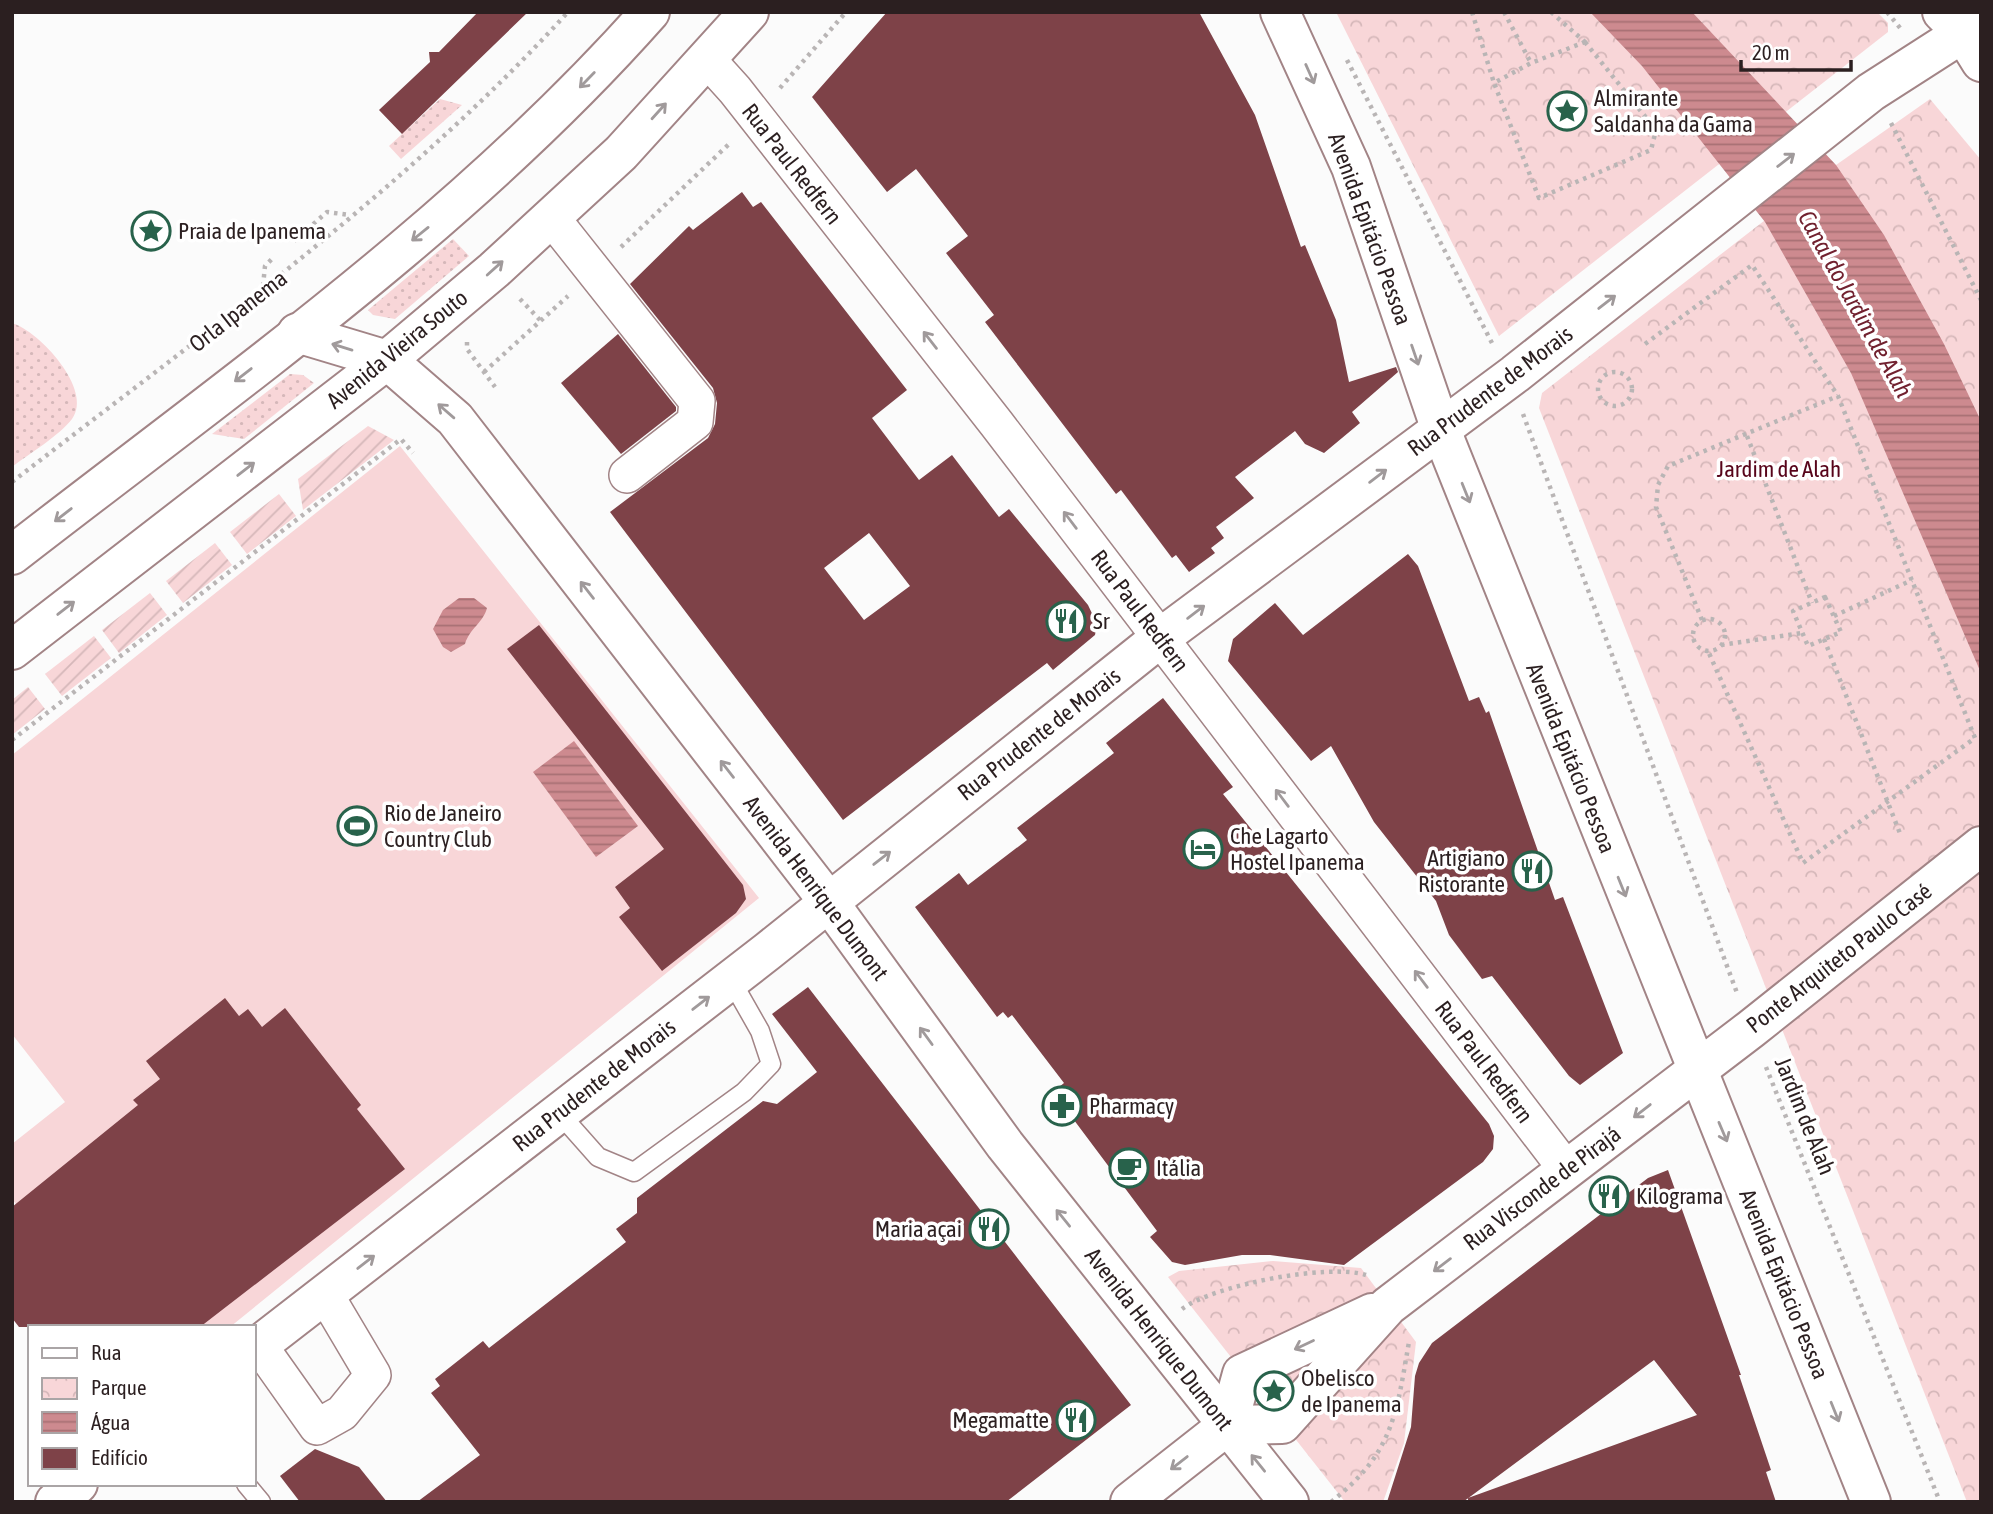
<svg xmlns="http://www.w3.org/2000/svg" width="1993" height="1514" font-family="'Asap Condensed',sans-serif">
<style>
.grass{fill:url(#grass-dots)}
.park{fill:url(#park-crowns)}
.garden{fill:url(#garden-furrows)}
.pitch{fill:#f8d6d8}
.water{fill:url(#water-rules)}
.building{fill:#7e4248;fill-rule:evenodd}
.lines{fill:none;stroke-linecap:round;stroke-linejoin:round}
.service-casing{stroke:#a28486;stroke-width:21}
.minor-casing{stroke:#a28486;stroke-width:38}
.tertiary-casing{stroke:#a28486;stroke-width:42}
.secondary-casing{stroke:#a28486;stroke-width:42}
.trunk-casing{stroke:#a28486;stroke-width:42}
.path{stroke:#b9b5b5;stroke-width:4.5;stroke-dasharray:3.5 5;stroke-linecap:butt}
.service{stroke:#fff;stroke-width:18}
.minor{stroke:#fff;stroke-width:35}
.tertiary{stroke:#fff;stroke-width:38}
.secondary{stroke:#fff;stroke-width:38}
.trunk{stroke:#fff;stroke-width:38}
.oneway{stroke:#a09a9b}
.labels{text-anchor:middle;stroke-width:7;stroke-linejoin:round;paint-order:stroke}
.poi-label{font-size:23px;fill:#2b1f20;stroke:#fff;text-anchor:start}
.street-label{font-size:23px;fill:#2b1f20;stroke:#fff}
.park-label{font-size:23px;fill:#57041a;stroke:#fff}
.water-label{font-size:24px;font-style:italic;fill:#71212f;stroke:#fff}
</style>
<defs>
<pattern id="grass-dots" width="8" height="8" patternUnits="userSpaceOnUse" patternTransform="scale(1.75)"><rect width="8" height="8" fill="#f8d6d8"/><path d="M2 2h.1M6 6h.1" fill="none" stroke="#d5b7b9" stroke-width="1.8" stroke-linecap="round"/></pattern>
<pattern id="park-crowns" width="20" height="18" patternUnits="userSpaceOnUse" patternTransform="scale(1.75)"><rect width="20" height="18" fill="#f8d6d8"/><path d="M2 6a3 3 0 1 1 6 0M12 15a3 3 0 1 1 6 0" fill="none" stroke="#d5b7b9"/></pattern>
<pattern id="garden-furrows" width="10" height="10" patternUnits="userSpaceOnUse" patternTransform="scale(1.75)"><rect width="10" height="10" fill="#f8d6d8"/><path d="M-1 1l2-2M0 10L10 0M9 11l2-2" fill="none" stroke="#d5b7b9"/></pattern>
<pattern id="water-rules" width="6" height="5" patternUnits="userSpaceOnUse" patternTransform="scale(1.75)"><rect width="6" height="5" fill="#cd8a8f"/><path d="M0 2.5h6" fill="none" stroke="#a77074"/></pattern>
</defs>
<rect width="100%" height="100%" fill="#fbfbfb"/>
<!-- grass -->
<g class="grass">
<polygon points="440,99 462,105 401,159 389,146"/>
<polygon points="453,239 469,256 395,319 373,315 368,310"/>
<path d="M12 323C39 331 94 390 72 419 60 435 29 454 12 467Z"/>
<polygon points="290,374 303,375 314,383 244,439 212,434"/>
</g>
<!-- park -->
<g class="park">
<polygon points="1336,12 1877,12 1888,23 1888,32 1499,336"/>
<polygon points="1930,99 1981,160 1981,1502 1967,1502 1539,408 1542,393 1836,165"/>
<polygon points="1273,1261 1361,1268 1416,1342 1404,1443 1383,1502 1345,1502 1168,1277 1179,1271"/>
</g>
<!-- garden -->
<g class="garden">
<polygon points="368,426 394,440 303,510 298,479"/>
<polygon points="279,494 296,516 247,554 230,532"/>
<polygon points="215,543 232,565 183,603 166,581"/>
<polygon points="150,593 167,615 119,653 102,630"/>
<polygon points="94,636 111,658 62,696 45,674"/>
<polygon points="28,687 45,709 12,735 12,700"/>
</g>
<!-- pitch -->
<polygon class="pitch" points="400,446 759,898 230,1327 112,1327 12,1199 12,1144 65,1102 12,1034 12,755"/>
<!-- water -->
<g class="water">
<polygon points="1590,12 1692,12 1836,165 1884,235 1944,344 1981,421 1981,673 1851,373 1765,222 1642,66"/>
<path d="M459 598H474L487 608C483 623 470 628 465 644L451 652 443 647 433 629 443 610Z"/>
<polygon points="574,741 638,826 596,857 533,772"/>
</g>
<!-- building -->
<g class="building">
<polygon points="478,12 528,12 402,134 379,110 430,62 429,52 439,52"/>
<polygon points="887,12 1199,12 1255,115 1301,247 1305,245 1336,320 1349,382 1396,367 1398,372 1352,412 1360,423 1324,453 1305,444 1295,431 1235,477 1254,498 1216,527 1224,538 1211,548 1215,553 1189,572 1176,555 1172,558 1121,490 1116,494 985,322 994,315 946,253 968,236 916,169 887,192 812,97"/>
<path d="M742 192 753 207 761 202 907 390 872 418 919 480 952 455 999 517 1009 509 1088 605 1097 624 1095 635 1053 670 1047 663 843 820 610 512 708 438 715 424 717 403 713 388 630 284 689 226 693 230ZM869 533 910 586 864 620 824 568Z"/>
<polygon points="618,334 676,407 676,411 621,454 561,383"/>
<polygon points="1408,554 1418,566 1469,701 1479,697 1486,713 1489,711 1555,900 1563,897 1623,1053 1580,1085 1569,1076 1492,976 1482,979 1449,935 1436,901 1374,822 1331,746 1311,761 1228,661 1233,639 1275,603 1303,635"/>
<polygon points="539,625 743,885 746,899 736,913 662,971 619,917 630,908 615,887 664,849 507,649"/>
<polygon points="1163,698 1233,787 1223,794 1489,1124 1494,1136 1493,1149 1483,1162 1344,1265 1270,1255 1242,1255 1185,1265 1172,1262 1150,1237 1157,1231 1053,1092 1064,1083 1012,1015 1008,1018 1003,1012 997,1017 915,907 959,873 968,885 1027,840 1017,828 1114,753 1106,743"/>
<polygon points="808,987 1131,1405 1006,1502 417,1502 480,1455 431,1393 440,1386 435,1379 483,1341 489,1348 626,1242 616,1229 637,1213 637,1198 763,1101 777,1104 817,1072 772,1014"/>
<polygon points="225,998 239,1016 248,1009 262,1027 285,1008 361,1105 357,1109 405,1169 200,1327 19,1327 12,1318 12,1207 138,1105 133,1100 160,1079 146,1061"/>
<polygon points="1668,1170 1741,1375 1739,1375 1771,1470 1766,1472 1776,1502 1468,1502 1468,1498 1697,1415 1654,1360 1463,1502 1387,1502 1411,1427 1415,1376 1419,1363 1432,1343 1648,1178"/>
<polygon points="315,1449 359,1467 387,1502 300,1502 280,1476"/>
</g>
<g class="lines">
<!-- service casing -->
<g class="service-casing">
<g id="service">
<polyline points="559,1113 598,1157 634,1172 744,1092 771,1064 760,1031 731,980"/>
<polyline points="246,1484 261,1502"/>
</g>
</g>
<!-- minor casing -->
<g class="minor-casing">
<g id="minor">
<polyline points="707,59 735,90 996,423 1566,1169"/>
<polyline points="551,217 697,401 695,422 627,475"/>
<polyline points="259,1345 317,1427 342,1413 373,1375 325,1294"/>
</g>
</g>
<!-- tertiary casing -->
<g class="tertiary-casing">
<polyline id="tertiary" points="297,333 387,360 455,419 828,901 1005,1145 1289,1502"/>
</g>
<!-- secondary casing -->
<g class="secondary-casing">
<g id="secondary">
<polyline points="1280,12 1351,167 1441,430 1871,1502"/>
<polyline points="1942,12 1963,33 1981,62"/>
<polyline points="254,1349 768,951 1160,638 1515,374 1871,92 1963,33 1981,17"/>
<polyline points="1228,1425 1282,1424 1388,1306 1751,1029 1981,846"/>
<polyline points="55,1502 78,1484"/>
<polyline points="1130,1502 1228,1425 1242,1374 1372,1313"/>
</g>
</g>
<!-- trunk casing -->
<g class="trunk-casing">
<g id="trunk">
<path d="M12 555C232 384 465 221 650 12"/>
<polyline points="12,650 387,360 494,270 621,153 749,12"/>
</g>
</g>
<!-- path -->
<g class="path">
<polyline points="1472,12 1494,83"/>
<polyline points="1504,12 1531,63"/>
<polyline points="1551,12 1585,42"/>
<polyline points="1887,12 1901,29"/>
<polygon points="1585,42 1656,130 1651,150 1539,198 1494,83 1531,63"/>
<polyline points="1347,60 1493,345"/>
<polyline points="780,88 846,12"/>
<polyline points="1891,123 1981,300"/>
<polyline points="294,241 327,212 350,215"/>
<polyline points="621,247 729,144"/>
<polyline points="263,286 265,266 272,259"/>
<polyline points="520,299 541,321"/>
<polyline points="467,342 467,349 495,387"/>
<polyline points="1645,344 1752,265 1838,396 1975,738 1803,863 1708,651"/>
<polyline points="484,372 568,296"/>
<circle cx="1615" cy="389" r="17"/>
<polyline points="1523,414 1737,993"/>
<polyline points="1747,436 1812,603"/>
<path d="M12 482C203 334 405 191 568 12"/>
<polygon points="1825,597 1841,632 1808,646 1793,611"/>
<polyline points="1834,616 1912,580"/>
<circle cx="1709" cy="635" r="16"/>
<polyline points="1702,620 1656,507 1658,485 1668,466 1838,396"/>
<polyline points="1824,639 1901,836"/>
<polyline points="1721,645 1802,633"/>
<polyline points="12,740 401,439 413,453"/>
<polyline points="1766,1067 1940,1502"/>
<path d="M1182 1309C1214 1285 1328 1263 1366 1275"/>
<path d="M1331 1502C1393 1453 1396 1416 1409 1342"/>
</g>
<!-- service -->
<use href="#service" class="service"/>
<!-- minor -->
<use href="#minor" class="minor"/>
<!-- tertiary -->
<use href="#tertiary" class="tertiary"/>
<!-- secondary -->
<use href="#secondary" class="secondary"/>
<!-- trunk -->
<use href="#trunk" class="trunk"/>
</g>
<!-- one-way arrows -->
<defs><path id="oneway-shaft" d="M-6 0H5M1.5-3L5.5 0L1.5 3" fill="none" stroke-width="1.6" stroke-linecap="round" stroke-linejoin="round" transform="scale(1.75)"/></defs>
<g class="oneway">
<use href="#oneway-shaft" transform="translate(1310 74) rotate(66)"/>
<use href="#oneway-shaft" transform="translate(587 80) rotate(134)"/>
<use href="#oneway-shaft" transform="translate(659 111) rotate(-48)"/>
<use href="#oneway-shaft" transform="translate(1786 160) rotate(-38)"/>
<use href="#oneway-shaft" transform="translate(420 234) rotate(141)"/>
<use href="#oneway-shaft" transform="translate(495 268) rotate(-42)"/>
<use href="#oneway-shaft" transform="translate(1607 302) rotate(-38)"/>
<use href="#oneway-shaft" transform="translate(930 340) rotate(-128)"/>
<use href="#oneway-shaft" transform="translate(342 347) rotate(-163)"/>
<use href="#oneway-shaft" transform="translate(1415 355) rotate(71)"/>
<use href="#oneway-shaft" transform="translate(243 375) rotate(142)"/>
<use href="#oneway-shaft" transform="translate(446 411) rotate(-139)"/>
<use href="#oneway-shaft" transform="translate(246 469) rotate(-38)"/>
<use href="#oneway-shaft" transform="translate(1378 476) rotate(-37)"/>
<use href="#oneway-shaft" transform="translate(1466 493) rotate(68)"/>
<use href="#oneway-shaft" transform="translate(63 515) rotate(142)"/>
<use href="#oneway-shaft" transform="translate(1070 520) rotate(-127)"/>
<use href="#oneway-shaft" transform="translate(587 590) rotate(-128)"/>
<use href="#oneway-shaft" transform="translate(66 608) rotate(-38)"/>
<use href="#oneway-shaft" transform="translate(1196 612) rotate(-37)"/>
<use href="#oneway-shaft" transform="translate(727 769) rotate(-128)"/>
<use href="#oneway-shaft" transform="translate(1282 798) rotate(-127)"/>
<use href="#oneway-shaft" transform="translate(882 858) rotate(-38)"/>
<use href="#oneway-shaft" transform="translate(1622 887) rotate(68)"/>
<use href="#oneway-shaft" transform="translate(1421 979) rotate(-127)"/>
<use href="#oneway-shaft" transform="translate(701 1003) rotate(-38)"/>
<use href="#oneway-shaft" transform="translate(926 1036) rotate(-126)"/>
<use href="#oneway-shaft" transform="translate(1642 1111) rotate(142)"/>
<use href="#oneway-shaft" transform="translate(1723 1132) rotate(67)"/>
<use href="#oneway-shaft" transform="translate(1063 1218) rotate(-129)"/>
<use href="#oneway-shaft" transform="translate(366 1262) rotate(-38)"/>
<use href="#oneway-shaft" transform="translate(1442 1265) rotate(143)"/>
<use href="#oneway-shaft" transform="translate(1304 1345) rotate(155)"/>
<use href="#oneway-shaft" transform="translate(1835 1412) rotate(68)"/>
<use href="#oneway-shaft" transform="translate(1179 1463) rotate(142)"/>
<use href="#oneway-shaft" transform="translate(1258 1463) rotate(-129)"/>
</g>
<!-- icons -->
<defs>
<g id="sight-ring" transform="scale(2.0125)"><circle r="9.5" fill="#fff" stroke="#28624b" stroke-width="1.5"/><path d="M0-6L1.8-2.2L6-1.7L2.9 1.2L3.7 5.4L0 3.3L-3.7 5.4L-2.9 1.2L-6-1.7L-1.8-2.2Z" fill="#28624b"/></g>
<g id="restaurant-ring" transform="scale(2.0125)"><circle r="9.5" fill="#fff" stroke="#28624b" stroke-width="1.5"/><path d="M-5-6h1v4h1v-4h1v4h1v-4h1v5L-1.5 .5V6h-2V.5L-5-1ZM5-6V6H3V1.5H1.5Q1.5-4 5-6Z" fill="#28624b"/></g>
<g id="stadium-ring" transform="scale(2.0125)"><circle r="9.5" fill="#fff" stroke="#28624b" stroke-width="1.5"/><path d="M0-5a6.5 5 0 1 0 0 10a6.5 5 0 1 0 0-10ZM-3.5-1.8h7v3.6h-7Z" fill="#28624b"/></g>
<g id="hotel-ring" transform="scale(2.0125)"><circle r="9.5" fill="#fff" stroke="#28624b" stroke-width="1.5"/><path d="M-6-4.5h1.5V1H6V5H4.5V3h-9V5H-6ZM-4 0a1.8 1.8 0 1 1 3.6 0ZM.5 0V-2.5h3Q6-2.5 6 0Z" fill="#28624b"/></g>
<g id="pharmacy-ring" transform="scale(2.0125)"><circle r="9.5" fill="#fff" stroke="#28624b" stroke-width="1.5"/><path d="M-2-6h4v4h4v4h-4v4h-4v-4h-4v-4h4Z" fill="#28624b"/></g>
<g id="cafe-ring" transform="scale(2.0125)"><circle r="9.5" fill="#fff" stroke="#28624b" stroke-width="1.5"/><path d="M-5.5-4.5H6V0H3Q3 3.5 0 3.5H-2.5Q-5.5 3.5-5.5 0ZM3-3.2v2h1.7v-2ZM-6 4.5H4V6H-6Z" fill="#28624b"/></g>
</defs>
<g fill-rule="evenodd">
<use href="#sight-ring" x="1567" y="111"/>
<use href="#sight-ring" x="151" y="231"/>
<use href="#restaurant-ring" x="1066" y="621"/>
<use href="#stadium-ring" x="357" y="826"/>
<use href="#hotel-ring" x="1203" y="849"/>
<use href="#restaurant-ring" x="1532" y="871"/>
<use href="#pharmacy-ring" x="1062" y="1106"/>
<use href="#cafe-ring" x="1129" y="1168"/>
<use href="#restaurant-ring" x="1609" y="1196"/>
<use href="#restaurant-ring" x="989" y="1229"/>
<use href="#sight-ring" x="1274" y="1391"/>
<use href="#restaurant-ring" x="1076" y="1420"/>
</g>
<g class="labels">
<!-- poi labels -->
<g class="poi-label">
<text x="1594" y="106">Almirante<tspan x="1594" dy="26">Saldanha da Gama</tspan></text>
<text x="178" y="239">Praia de Ipanema</text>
<text x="1093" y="629">Sr</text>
<text x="384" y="821">Rio de Janeiro<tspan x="384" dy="26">Country Club</tspan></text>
<text x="1230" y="844">Che Lagarto<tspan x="1230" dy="26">Hostel Ipanema</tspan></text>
<text x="1505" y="866" text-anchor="end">Artigiano<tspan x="1505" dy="26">Ristorante</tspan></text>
<text x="1089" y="1114">Pharmacy</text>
<text x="1156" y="1176">Itália</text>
<text x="1636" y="1204">Kilograma</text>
<text x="962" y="1237" text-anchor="end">Maria açai</text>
<text x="1301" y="1386">Obelisco<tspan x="1301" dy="26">de Ipanema</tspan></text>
<text x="1049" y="1428" text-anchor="end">Megamatte</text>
</g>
<!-- street labels -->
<g class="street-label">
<text transform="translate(792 164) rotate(52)" y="8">Rua Paul Redfern</text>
<text transform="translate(1370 229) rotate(70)" y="8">Avenida Epitácio Pessoa</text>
<text transform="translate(238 311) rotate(-38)" y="8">Orla Ipanema</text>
<text transform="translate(397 349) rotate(-39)" y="8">Avenida Vieira Souto</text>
<text transform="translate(1490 391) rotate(-37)" y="8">Rua Prudente de Morais</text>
<text transform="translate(1140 611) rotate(53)" y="8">Rua Paul Redfern</text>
<text transform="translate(1039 734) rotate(-38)" y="8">Rua Prudente de Morais</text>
<text transform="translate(1571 758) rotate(68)" y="8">Avenida Epitácio Pessoa</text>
<text transform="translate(816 888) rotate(53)" y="8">Avenida Henrique Dumont</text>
<text transform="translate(1839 958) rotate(-38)" y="8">Ponte Arquiteto Paulo Casé</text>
<text transform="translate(1484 1062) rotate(53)" y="8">Rua Paul Redfern</text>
<text transform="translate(594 1085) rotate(-38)" y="8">Rua Prudente de Morais</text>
<text transform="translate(1805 1116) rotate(68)" y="8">Jardim de Alah</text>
<text transform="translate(1542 1188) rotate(-37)" y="8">Rua Visconde de Pirajá</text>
<text transform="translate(1784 1284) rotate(68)" y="8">Avenida Epitácio Pessoa</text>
<text transform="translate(1159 1339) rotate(52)" y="8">Avenida Henrique Dumont</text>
</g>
<!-- park labels -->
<g class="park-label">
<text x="1779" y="477">Jardim de Alah</text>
</g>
<!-- water labels -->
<g class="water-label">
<text transform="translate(1855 304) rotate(61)" y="8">Canal do Jardim de Alah</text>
</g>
</g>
<!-- border -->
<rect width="1993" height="1514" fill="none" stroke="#2b1f20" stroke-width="28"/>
<!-- legend -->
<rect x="28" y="1325" width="228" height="161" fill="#ffffff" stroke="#aaa5a6" stroke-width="2"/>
<rect x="42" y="1348" width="35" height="10" fill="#ffffff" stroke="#aaa5a6" stroke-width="2"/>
<text x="91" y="1360" font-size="21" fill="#2b1f20">Rua</text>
<rect x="42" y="1378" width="35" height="21" fill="url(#park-crowns)" stroke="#aaa5a6" stroke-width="2"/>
<text x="91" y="1395" font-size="21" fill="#2b1f20">Parque</text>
<rect x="42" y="1412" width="35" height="21" fill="url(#water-rules)" stroke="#aaa5a6" stroke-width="2"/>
<text x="91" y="1430" font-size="21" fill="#2b1f20">Água</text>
<rect x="42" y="1448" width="35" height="21" fill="#7e4248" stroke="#aaa5a6" stroke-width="2"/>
<text x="91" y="1465" font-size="21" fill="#2b1f20">Edifício</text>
<!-- scale -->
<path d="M1741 60v10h110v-10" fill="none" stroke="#2b1f20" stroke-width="3.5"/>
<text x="1752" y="60" font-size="21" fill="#2b1f20" stroke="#ffffff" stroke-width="5" paint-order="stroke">20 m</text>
</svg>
